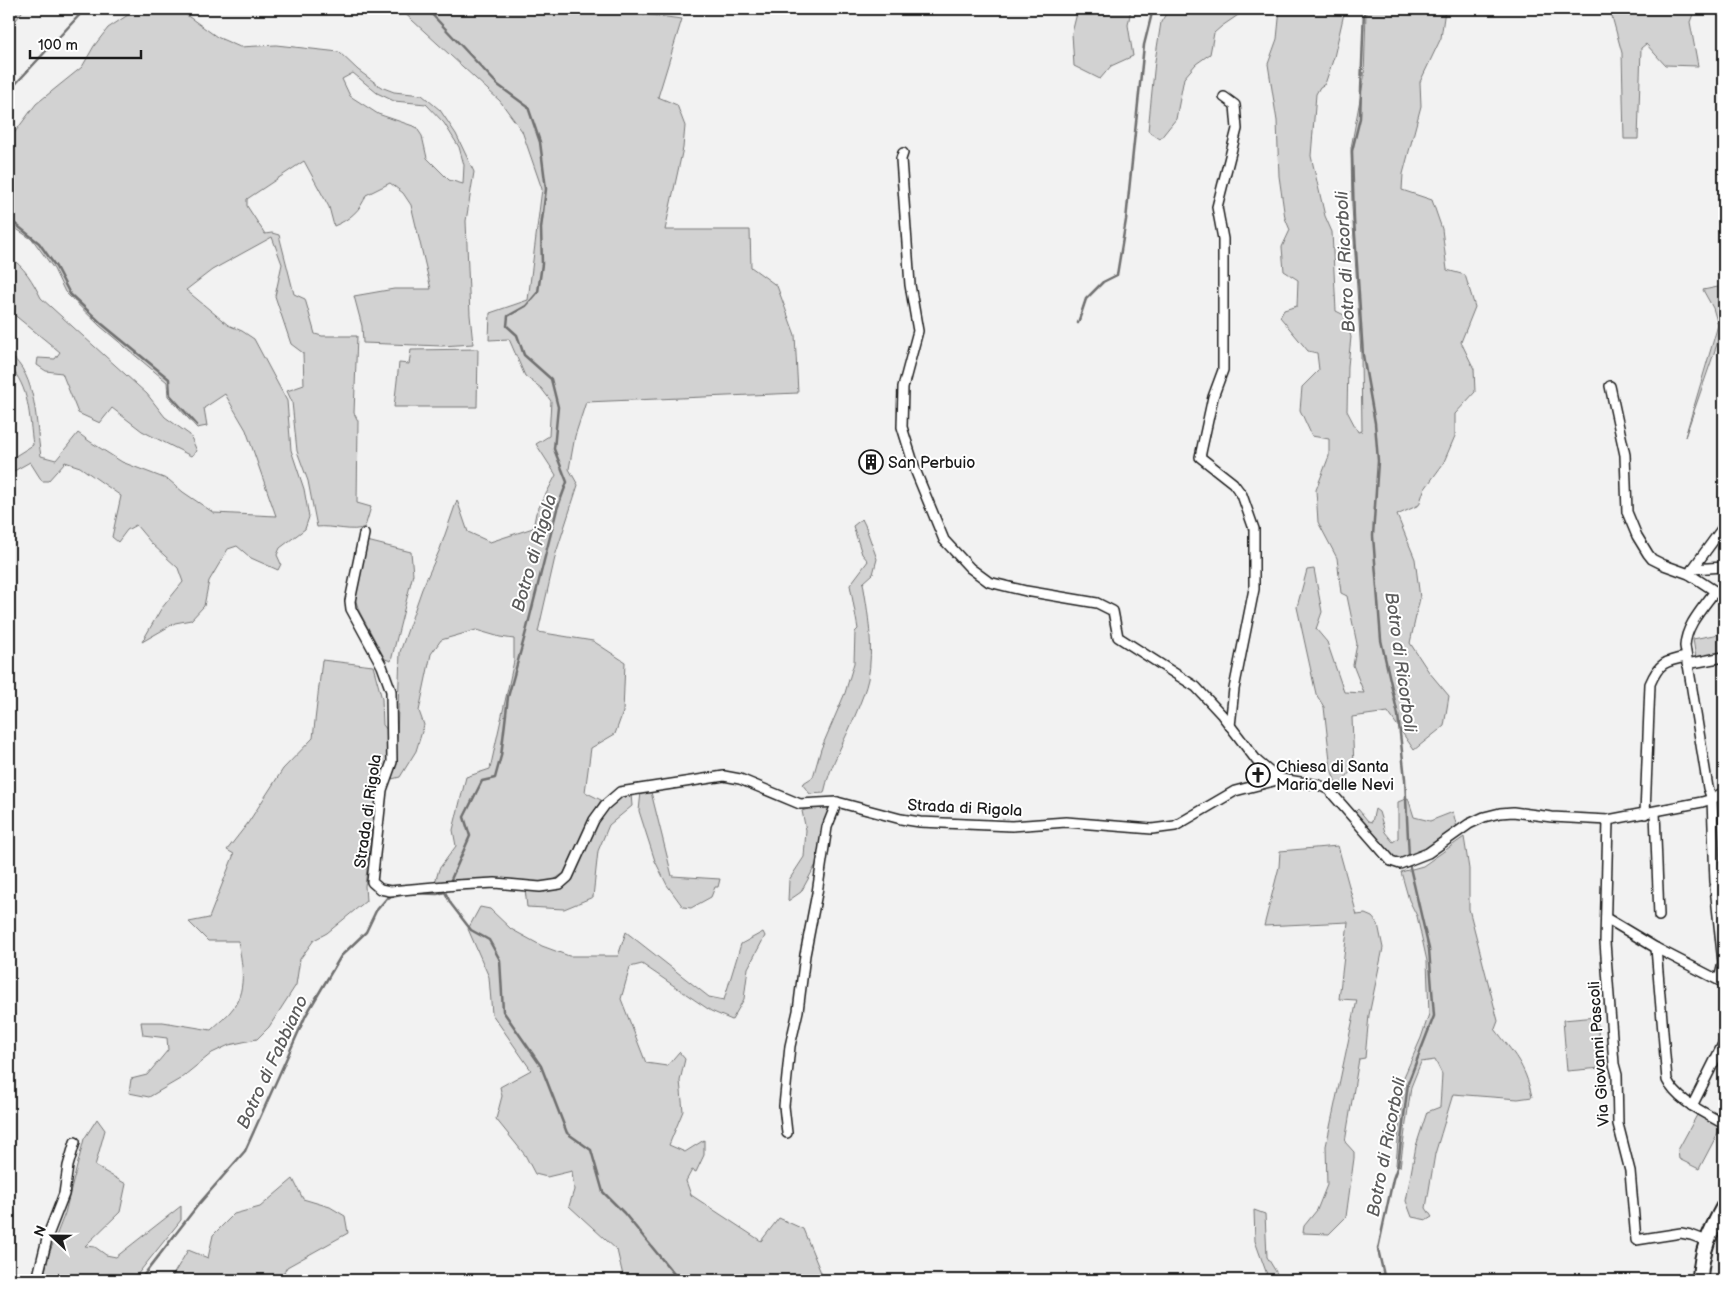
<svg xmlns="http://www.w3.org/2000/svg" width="1733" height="1289" font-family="'Balsamiq Sans',sans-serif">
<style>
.green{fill:#d2d2d2;stroke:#777;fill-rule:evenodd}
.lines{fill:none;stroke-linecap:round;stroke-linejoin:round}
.stream{stroke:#707070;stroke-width:2.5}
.street-casing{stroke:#1c1c1c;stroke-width:12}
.primary-casing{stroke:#1c1c1c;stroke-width:18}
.street{stroke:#fff;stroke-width:9}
.primary{stroke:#fff;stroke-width:14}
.labels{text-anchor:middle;stroke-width:4;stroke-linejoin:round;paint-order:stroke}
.poi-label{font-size:16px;fill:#1c1c1c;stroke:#fff;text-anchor:start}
.street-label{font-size:16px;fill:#1c1c1c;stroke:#fff}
.water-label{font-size:18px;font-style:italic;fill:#5b5b5b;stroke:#fff}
</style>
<rect width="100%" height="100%" fill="#f2f2f2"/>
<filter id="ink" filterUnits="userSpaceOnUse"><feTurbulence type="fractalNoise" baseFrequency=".02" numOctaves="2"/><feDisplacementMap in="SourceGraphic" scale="10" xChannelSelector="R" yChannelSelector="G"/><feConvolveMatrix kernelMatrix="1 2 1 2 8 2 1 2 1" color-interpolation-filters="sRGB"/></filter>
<g filter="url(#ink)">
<!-- green -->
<g class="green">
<polygon points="9,9 24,9 9,30"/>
<path d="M137 9H178L217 37 240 47 276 45 339 52 358 70 381 87 394 92 422 95 440 110 456 134 474 172 466 221 470 315 473 344 442 346 363 343 362 326 354 296 394 289H431L411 205 403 193 390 183 366 195C361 210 349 220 334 226L329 207 304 161 247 199V206L265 234 272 233 279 235 294 294 305 299 315 334 322 336H357L354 413 358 421 357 503 371 507 365 527C354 533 331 525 317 527L308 481 297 451 292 402 287 391 304 385 303 353 291 344 275 296 282 264 272 237 212 270 186 290 228 325 242 331 254 339 287 401 291 450 304 489 309 517 305 529 280 548 277 555 281 564 278 570 251 558 237 546 228 549 209 581 204 606 191 620 175 623 142 642 161 609 183 582 178 568 152 544 136 525 127 530 118 542 112 537 121 496 80 467 65 462 48 481H42L30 462 14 471 9 479V460L33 445C29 416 30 387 9 366V354C38 376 35 423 41 456L56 460 78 433 89 441 122 462 169 480 183 492 214 513 276 516 246 430 225 394 204 408 207 426 197 428 168 396 167 382 100 326 65 292 54 269 33 240 9 224V145L12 136 36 104 82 67 94 46 108 28ZM353 73 377 93 394 101 426 104 444 123 459 147 464 165 463 184 449 180 427 158 422 136 416 127 378 114 350 96 342 79Z"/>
<polygon points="400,9 603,9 682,19 658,97 677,105 685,126 683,148 665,230 750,230 751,267 777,286 795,335 798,393 586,402 575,436 569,469 578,485 556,553 538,632 593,641 625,662 623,712 615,734 591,748 585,792 601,800 588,822 564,873 551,882 476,880 435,883 439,869 456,846 453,830 466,777 490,769 514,661 514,639 500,637 476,630 441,640 431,654 419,711 424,725 416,751 400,777 392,779 397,737 400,652 422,589 440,549 457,500 468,532 490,542 533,528 536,513 556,475 536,444 549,436 551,401 541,388 525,376 509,339 489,340 490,313 528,300 542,189 522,131 500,101"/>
<polygon points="1078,9 1131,9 1128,25 1133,56 1111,66 1100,79 1074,66 1072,33"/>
<polygon points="1169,9 1247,9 1222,26 1214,33 1210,54 1196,64 1184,78 1176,119 1160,139 1148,131 1155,61 1161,22"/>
<polygon points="1280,9 1345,9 1334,57 1325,84 1320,87 1316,94 1311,156 1325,216 1332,232 1336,311 1344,315 1351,337 1348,366 1347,411 1358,432 1362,431 1361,355 1352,206 1351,148 1364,78 1366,12 1364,9 1447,9 1445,10 1441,38 1420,82 1421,106 1403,174 1402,190 1432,200 1442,229 1447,270 1465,275 1475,307 1461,342 1474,369 1475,392 1455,414 1455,436 1443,464 1424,490 1419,505 1397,515 1415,559 1420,598 1410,643 1429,672 1449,696 1444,726 1414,750 1388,712 1352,717 1354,766 1338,789 1331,769 1324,707 1316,694 1297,607 1307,570 1314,569 1322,612 1316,629 1327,642 1344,692 1364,693 1353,665 1357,644 1347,596 1341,593 1337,558 1318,522 1316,490 1329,456 1329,439 1312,436 1300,410 1302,387 1319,370 1317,353 1308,351 1280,317 1284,310 1297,306 1298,280 1284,271 1282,247 1290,230 1285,218 1279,176 1277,121 1268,64 1277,39"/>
<polygon points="1610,9 1695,9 1690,22 1698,66 1665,65 1646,44 1641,48 1638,139 1624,139 1622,53"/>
<path d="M9 257C24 266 33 282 41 298L147 394 165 417 190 435 197 451 191 456 142 431 112 408 100 423 78 413 62 373 46 371 37 365 38 358 55 359 60 352 12 313 14 292 9 289Z"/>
<polygon points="1724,284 1724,324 1685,437 1718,325 1713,308 1703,290 1723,286"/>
<polygon points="478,349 477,407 394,407 399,363 409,364 411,350"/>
<path d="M862 519 865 525 877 559 873 574 863 583C868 612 874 649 868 679 866 689 861 701 857 711 846 739 830 764 824 793L810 794 802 784 813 777 821 749 845 693 854 663 855 632 858 629 850 585 868 561 862 554 853 526Z"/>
<polygon points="367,541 411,552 413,574 391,661 385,659 359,611 355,598"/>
<polygon points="1724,633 1724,653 1696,658 1693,639"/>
<path d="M322 660 373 666 382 699 383 725 388 731 387 762 374 810 365 886 366 901 327 933 314 940 300 959 296 985 269 1027 257 1039 229 1045 212 1053 180 1079 149 1097 129 1093 131 1079 147 1075 168 1050 167 1038 143 1035 141 1022H163L211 1030C218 1023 228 1016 234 1007 247 987 242 962 238 941H208L189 922 209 918 234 854 227 850 248 823 283 769 313 738Z"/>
<polygon points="641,792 651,792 672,876 720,879 718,887 715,887 711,897 691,908 683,907 667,885 655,861 639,811"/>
<polygon points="621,793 631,794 632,806 609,825 598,851 593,897 564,909 527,907 525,889 554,888 568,883 577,869 598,817"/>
<polygon points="1408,798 1414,817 1430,821 1453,812 1457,828 1419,853 1401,861 1395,859 1352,815 1358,809 1368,821 1372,822 1375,809 1379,812 1385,832 1393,842 1398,838 1398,802"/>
<polygon points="819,805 832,806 819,859 801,892 788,901 789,880 804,857 806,830 802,811"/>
<path d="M1464 837 1469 869V909L1498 1021 1495 1029C1514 1054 1525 1064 1532 1097L1518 1099 1453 1094 1435 1154 1426 1208 1432 1217 1427 1220 1412 1217 1406 1201 1416 1146 1427 1112 1440 1107 1442 1074 1435 1060 1421 1062 1411 1087 1400 1167 1396 1165 1403 1079 1421 1038 1429 1014 1427 961 1417 916 1409 900 1401 872 1423 866Z"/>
<polygon points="1338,846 1357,915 1365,914 1372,917 1378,924 1383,948 1369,1015 1365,1058 1359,1059 1345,1142 1354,1152 1354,1158 1346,1217 1329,1234 1303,1233 1304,1226 1317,1210 1327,1185 1326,1146 1357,1000 1339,999 1348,922 1264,926 1279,867 1280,851"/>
<polygon points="480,907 490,909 511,929 542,946 569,956 618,956 626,932 709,997 724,1000 741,944 763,932 765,936 748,968 744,999 732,1020 711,1011 642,964 630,967 621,999 646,1063 667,1066 679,1052 685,1059 680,1081 683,1111 669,1145 685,1152 704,1140 704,1155 696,1172 692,1170 686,1181 691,1195 761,1241 779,1218 803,1229 824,1280 624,1280 617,1250 569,1206 574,1190 572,1171 547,1177 535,1174 525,1155 496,1119 502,1096 500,1087 531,1070 492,1014 489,977 468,929"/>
<polygon points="1597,1017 1601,1068 1567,1071 1563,1020"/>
<polygon points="1697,1115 1721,1127 1699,1169 1679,1159 1678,1150"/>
<polygon points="97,1119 105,1130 95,1166 126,1184 120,1212 85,1246 95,1247 106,1255 116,1257 181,1206 181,1220 133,1280 43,1280 49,1254 65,1213 84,1139"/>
<polygon points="293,1179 303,1199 330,1207 345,1216 348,1233 287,1267 280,1280 170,1280 188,1250 208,1258 213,1235 234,1214 260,1207"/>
<polygon points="1254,1210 1265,1214 1267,1257 1281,1280 1269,1280 1255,1241"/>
</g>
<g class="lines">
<!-- stream -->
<g class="stream">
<polyline points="427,9 498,85 528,107 540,142 546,189 541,228 542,264 538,292 526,306 508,316 507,326 517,335 524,355 551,379 558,407 554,449 567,482 557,509 527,628 508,697 501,756 495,778 482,781 464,817 470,836 449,884"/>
<polyline points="1364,9 1360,118 1352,151 1354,220 1363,355 1375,423 1378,461 1373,536 1381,640 1398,715 1405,779 1409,857"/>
<polyline points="9,91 85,9"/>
<polyline points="9,219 39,243 56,267 70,294 102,324 169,379 170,395 197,425"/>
<polyline points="1078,323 1086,299 1103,282 1117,275 1126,220 1144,45 1153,9"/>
<polyline points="445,892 451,904 471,930 489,940 500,960 503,1011 541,1066 567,1133 591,1150 603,1192 624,1213 679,1280"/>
<polyline points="140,1280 198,1205 245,1151 306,1015 341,956 366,932 376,911 387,898 410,893 437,894 445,892"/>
<polyline points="1385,1280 1378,1249 1393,1179 1398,1165 1408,1083 1434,1016 1429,949 1409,863"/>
</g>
<!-- street casing -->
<g class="street-casing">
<g id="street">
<polyline points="1224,97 1235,105 1237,129 1217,207 1223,239 1223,370 1213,397 1200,457 1233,483 1242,495 1254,529 1254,589 1234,689 1230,726"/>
<polyline points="903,153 901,159 910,285 918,331 903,387 902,427 916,472 944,540 970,568 989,582 1026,591 1097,603 1113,611 1118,637 1196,687 1222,715 1257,761 1271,773 1281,779 1319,785 1329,790 1391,861 1400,864 1428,853 1469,824 1484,817 1500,813 1513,812 1552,817 1608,820 1702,802 1712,799 1724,792"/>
<polyline points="1610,386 1625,455 1627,512 1637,536 1648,554 1652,559 1664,565 1689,574 1724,597"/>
<polyline points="364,534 350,601 351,609 382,666 391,691 392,762 382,790 372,882 380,889 390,891 457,885 495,883 540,887 560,884 568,877 594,820 605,805 620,792 724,776 740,779 800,804 837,802 901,819 920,822 1012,826 1066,822 1152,829 1175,826 1235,791 1281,779"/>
<polyline points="1692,569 1724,567"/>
<polyline points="1689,574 1724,526"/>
<polyline points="1687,664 1724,657"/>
<polyline points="1655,812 1659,916"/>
<path d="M1645 814 1650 684C1659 663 1665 661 1686 657"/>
<polyline points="1608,820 1605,942 1614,1064 1617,1075 1618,1124 1630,1171 1636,1240 1681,1233 1691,1235 1707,1241"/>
<path d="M1715 882 1712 799 1708 788 1685 646C1686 625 1703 608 1715 591"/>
<polyline points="1715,887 1723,963 1719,980"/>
<polyline points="1606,918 1656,948 1724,983"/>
<path d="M1656 948 1667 1080C1678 1102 1704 1112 1724 1124"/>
<polyline points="1692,1106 1724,1042"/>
<polyline points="787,1133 784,1106 790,1046 798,1011 805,955 817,893 827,827 837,802"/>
<polyline points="37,1280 48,1235 64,1194 68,1166 75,1142"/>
</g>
</g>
<!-- primary casing -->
<g class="primary-casing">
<path id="primary" d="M1700 1280C1701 1250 1710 1232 1724 1206"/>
</g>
<!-- street -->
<use href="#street" class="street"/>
<!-- primary -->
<use href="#primary" class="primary"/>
</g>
</g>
<!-- icons -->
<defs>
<g id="building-ring" transform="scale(1.25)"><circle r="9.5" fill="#fff" stroke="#1c1c1c" stroke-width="1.5"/><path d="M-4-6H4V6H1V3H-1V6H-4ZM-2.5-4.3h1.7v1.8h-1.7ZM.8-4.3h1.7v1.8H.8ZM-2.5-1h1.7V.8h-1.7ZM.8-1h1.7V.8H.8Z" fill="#1c1c1c"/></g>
<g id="church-ring" transform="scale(1.25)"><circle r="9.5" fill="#fff" stroke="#1c1c1c" stroke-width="1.5"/><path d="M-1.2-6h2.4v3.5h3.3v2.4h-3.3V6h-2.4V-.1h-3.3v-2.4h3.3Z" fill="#1c1c1c"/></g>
</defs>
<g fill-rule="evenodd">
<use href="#building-ring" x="871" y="462"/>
<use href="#church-ring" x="1258" y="775"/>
</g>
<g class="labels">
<!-- poi labels -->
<g class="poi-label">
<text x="888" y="468">San Perbuio</text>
<text x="1276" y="772">Chiesa di Santa<tspan x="1276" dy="18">Maria delle Nevi</tspan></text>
</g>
<!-- street labels -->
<g class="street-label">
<text transform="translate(965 807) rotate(3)" y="6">Strada di Rigola</text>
<text transform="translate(367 811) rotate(-82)" y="6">Strada di Rigola</text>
<text transform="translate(1598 1054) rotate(-94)" y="6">Via Giovanni Pascoli</text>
</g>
<!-- water labels -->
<g class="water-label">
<text transform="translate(1345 262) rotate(-93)" y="6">Botro di Ricorboli</text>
<text transform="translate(534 553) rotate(-74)" y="6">Botro di Rigola</text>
<text transform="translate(1401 662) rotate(82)" y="6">Botro di Ricorboli</text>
<text transform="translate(272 1062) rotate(-65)" y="6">Botro di Fabbiano</text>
<text transform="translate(1386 1147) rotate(-79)" y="6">Botro di Ricorboli</text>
</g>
</g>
<!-- margin -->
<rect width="1733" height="1289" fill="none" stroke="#fff" stroke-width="30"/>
<rect x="15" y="15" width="1703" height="1259" fill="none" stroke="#1c1c1c" stroke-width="2" filter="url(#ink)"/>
<!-- north arrow -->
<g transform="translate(52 1236) rotate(292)" stroke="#ffffff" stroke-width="4" paint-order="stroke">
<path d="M0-4L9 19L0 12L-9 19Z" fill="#1c1c1c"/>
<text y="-8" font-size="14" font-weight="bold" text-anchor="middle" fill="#1c1c1c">N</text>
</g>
<!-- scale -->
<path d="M30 50v8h111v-8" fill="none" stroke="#1c1c1c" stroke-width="2.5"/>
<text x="38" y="50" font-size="15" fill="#1c1c1c" stroke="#ffffff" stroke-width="4" paint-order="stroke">100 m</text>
</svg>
